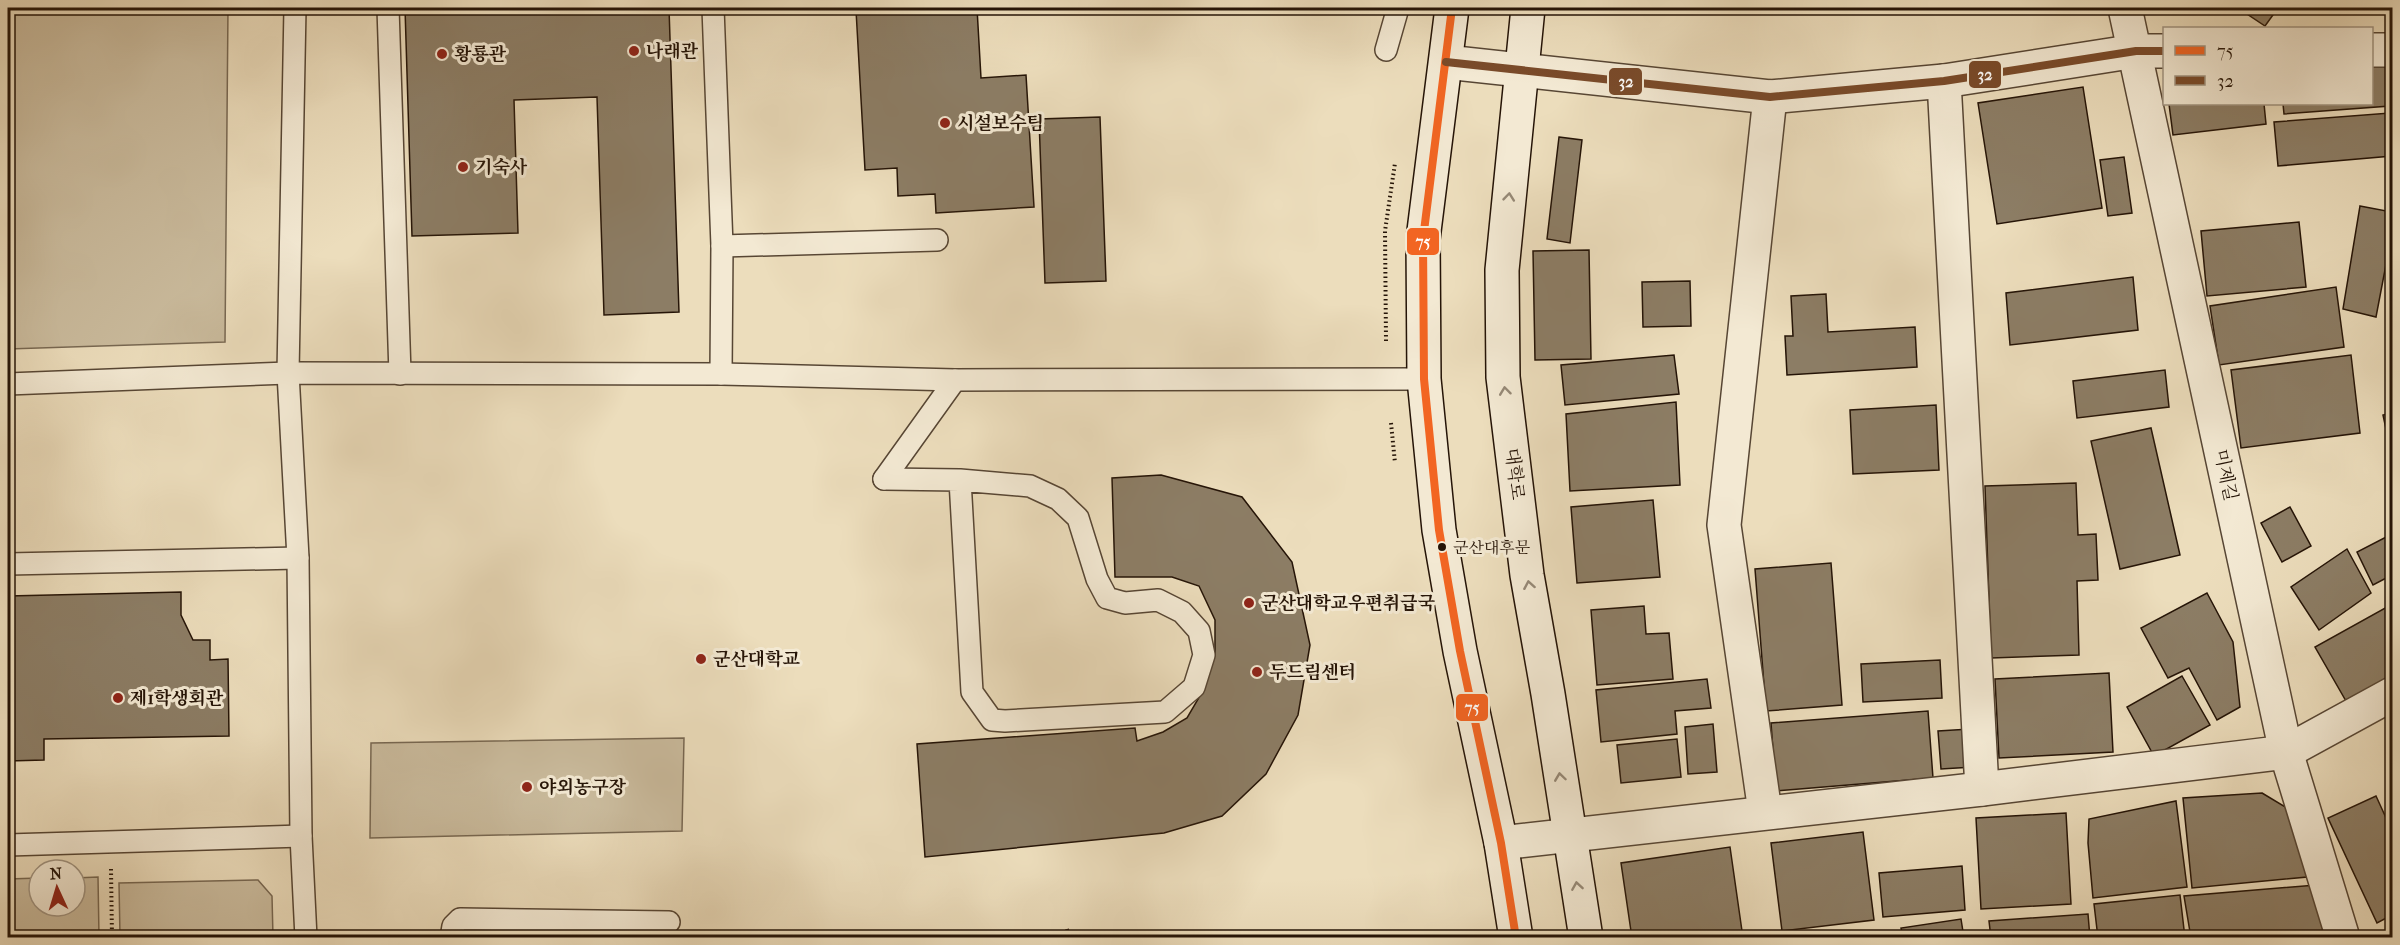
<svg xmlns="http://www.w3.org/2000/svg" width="2400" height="945" font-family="'IM FELL French Canon','Noto Serif KR',serif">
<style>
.green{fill:#cabb9d;stroke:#786852;stroke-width:1.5}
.building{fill:#8c7d65;stroke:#251407;stroke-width:1.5}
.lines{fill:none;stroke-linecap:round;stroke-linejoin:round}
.lane-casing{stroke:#574634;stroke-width:24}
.street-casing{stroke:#574634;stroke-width:36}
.secondary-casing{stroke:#251407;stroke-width:36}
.path{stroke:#251407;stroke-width:4;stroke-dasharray:1.5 3;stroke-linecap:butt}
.lane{stroke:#f3e9d3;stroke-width:21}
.street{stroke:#f3e9d3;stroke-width:33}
.secondary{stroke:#f3e9d3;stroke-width:33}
.bus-1-casing{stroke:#f3e9d3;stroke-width:12}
.bus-2-casing{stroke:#f3e9d3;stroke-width:12}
.bus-1{stroke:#f26522;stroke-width:8}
.bus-2{stroke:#7a4b2a;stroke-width:8}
.oneway{stroke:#968977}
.poi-dot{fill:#8f2418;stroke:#f3e9d3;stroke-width:2}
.bus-dot{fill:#251407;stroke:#f3e9d3;stroke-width:2}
.labels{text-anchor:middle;stroke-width:6;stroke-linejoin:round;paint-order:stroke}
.bus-label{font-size:16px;fill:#251407;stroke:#f3e9d3;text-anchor:start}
.poi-label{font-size:18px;font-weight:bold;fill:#251407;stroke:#f3e9d3;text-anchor:start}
.street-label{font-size:18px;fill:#251407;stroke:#f3e9d3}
.line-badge{stroke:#f3e9d3;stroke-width:2}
.badge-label{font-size:16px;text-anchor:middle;font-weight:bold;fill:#fff}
</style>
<rect width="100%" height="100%" fill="#ecddbc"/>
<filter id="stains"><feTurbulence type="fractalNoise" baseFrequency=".00333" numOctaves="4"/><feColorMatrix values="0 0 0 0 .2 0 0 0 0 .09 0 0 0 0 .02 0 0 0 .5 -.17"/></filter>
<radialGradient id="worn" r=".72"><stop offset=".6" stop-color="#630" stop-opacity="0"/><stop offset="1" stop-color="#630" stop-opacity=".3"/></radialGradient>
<!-- green -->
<g class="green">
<polygon points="8,8 228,8 225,342 8,349"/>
<polygon points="684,738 682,831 370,838 371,743"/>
<polygon points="98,877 99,937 8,937 8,879 39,878 39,906 75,906 75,878"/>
<polygon points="258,880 272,896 273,937 120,937 119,883"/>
</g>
<!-- building -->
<g class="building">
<polygon points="405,8 669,8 679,312 604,315 597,97 514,100 518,233 412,236"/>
<polygon points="902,8 977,8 981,78 1026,75 1034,207 936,213 935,194 898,196 897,168 865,170 856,10"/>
<polygon points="2238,8 2278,8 2265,26"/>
<polygon points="2292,8 2318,8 2314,14"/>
<polygon points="2387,64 2390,106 2284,114 2283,104 2372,104 2372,65"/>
<polygon points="2083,87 2102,208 1997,224 1978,103"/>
<polygon points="2169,104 2264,104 2266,124 2173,135"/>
<polygon points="2390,113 2392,156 2278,166 2274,122"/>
<polygon points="1100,117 1106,281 1045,283 1039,119"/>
<polygon points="1559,137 1582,140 1570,243 1547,239"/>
<polygon points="2124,157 2132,213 2108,216 2100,160"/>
<polygon points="2360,206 2392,212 2392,233 2376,317 2343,309"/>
<polygon points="2299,222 2306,287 2207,296 2201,231"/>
<polygon points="1589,250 1591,359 1535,360 1533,251"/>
<polygon points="2133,277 2138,330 2010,345 2006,293"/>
<polygon points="1690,281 1691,326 1643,327 1642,282"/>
<polygon points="2336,287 2344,347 2219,365 2210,306"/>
<polygon points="1826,294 1828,332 1915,327 1917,367 1787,375 1785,336 1793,336 1791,296"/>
<polygon points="1674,355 1679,394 1565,405 1561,365"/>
<polygon points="2351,355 2360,433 2241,448 2231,370"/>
<polygon points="2165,370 2169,407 2077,418 2073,381"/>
<polygon points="1676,402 1680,485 1570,491 1566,414"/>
<polygon points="1936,405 1939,470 1853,474 1850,410"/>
<polygon points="2392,413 2392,457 2383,415"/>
<polygon points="2151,428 2180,555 2120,569 2091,441"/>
<polygon points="1161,475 1242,497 1292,562 1310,645 1298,715 1266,774 1222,816 1164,833 925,857 917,744 1135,728 1137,741 1163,732 1187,718 1204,689 1215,655 1215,620 1199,586 1172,577 1115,577 1112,478"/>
<polygon points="2076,483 2078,535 2096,534 2098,580 2077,581 2079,655 1991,658 1985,486"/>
<polygon points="1653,500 1660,577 1577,583 1571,507"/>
<polygon points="2290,507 2311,546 2282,562 2261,523"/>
<polygon points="2392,534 2392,575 2373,585 2357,552"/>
<polygon points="2347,549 2371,593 2319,630 2291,587"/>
<polygon points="1831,563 1842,705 1766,711 1755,569"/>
<polygon points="181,592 181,615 193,640 210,640 210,660 228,659 229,736 44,739 44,760 8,761 8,596"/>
<polygon points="2207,593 2233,642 2240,707 2217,720 2189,668 2168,678 2141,628"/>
<polygon points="1644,606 1646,634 1669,633 1673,679 1597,685 1591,610"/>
<polygon points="2387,607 2392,617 2392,675 2346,701 2315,647"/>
<polygon points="1940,660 1942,698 1863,702 1861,664"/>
<polygon points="2109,673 2113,752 1999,758 1995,679"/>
<polygon points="2182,676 2210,725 2154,756 2127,707"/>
<polygon points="1707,679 1711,708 1675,711 1677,734 1601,742 1596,690"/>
<polygon points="1928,711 1933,778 1776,791 1771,723"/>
<polygon points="1713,724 1717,772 1688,774 1685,727"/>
<polygon points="1970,729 1973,767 1941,769 1938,731"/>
<polygon points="1677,739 1681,777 1621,783 1617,745"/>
<polygon points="2262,793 2292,811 2307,877 2192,888 2183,798"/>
<polygon points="2376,796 2392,831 2392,915 2377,923 2328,818"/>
<polygon points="2176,801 2187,887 2093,898 2088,843 2089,819"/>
<polygon points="2066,813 2071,904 1981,909 1976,818"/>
<polygon points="1863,832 1874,920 1782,931 1771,843"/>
<polygon points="1730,847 1743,938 1632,938 1621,863"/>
<polygon points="1962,866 1965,910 1883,917 1879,873"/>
<polygon points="2316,885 2331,938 2191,938 2184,896"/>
<polygon points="2180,895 2185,938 2098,938 2094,904"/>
<polygon points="2088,914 2090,938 1991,938 1989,921"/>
<polygon points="1961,919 1964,938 1900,938 1903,937 1901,928"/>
</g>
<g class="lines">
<!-- lane casing -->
<g class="lane-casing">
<g id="lane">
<polyline points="295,8 288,373 298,558 301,836 306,938"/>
<polyline points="388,8 400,374"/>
<polyline points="713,8 722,246 721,374"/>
<polyline points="1386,50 1398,8"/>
<polyline points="722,246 937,240"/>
<polyline points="8,384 288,373 721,374 955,380 1424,379"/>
<polyline points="884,479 960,480 1030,486 1058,499 1078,518 1097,579 1107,598 1125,603 1158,600 1182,612 1199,631 1204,655 1194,687 1165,712 1005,721 992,720 972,692 960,480"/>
<polyline points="884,479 955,380"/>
<polyline points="8,564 298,558"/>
<polyline points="8,845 301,836"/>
<polyline points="451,938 453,926 460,919 669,922"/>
</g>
</g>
<!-- street casing -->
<g class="street-casing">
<g id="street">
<polyline points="2125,8 2286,752 2343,938"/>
<polyline points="2372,50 2392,50"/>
<polyline points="1446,62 1770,97 1944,81 2136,51 2164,51"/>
<polyline points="1944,81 1982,789"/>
<polyline points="1765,812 1724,525 1770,97"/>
<polyline points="1501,843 1982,789 2286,752 2392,694"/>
</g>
</g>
<!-- secondary casing -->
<g class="secondary-casing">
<g id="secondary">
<polyline points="1452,8 1423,239 1424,379 1439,530 1460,651 1501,843 1516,938"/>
<polyline points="1528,8 1502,270 1503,377 1527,575 1548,694 1586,938"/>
</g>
</g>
<!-- path -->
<g class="path">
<polyline points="1386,341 1385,231 1395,163"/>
<polyline points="1391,423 1395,463"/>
<polyline points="111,869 112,938"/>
<polyline points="1067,929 1069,938"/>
</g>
<!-- lane -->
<use href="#lane" class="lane"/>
<!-- street -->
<use href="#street" class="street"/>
<!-- secondary -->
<use href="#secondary" class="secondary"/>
<!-- bus-1 casing -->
<g class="bus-1-casing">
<polyline id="bus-1" points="1452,8 1423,239 1424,379 1439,530 1460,651 1501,843 1516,938"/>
</g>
<!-- bus-2 casing -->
<g class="bus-2-casing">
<polyline id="bus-2" points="1446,62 1770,97 1944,81 2136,51 2164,51"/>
</g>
<!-- bus-1 -->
<use href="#bus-1" class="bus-1"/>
<!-- bus-2 -->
<use href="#bus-2" class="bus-2"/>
</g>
<!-- one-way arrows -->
<defs><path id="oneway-chevron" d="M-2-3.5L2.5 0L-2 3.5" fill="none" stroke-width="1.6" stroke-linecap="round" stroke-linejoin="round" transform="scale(1.5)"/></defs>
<g class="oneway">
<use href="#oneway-chevron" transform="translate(1509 197) rotate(-84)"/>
<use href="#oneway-chevron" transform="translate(1505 391) rotate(-97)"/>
<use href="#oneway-chevron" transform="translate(1529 585) rotate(-100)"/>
<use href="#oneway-chevron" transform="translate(1560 777) rotate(-98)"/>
<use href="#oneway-chevron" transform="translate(1577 886) rotate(-99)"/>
</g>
<!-- markers -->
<g class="poi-dot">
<circle cx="634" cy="51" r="6"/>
<circle cx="442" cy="54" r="6"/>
<circle cx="945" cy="123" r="6"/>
<circle cx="463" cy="167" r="6"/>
<circle cx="1249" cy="603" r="6"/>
<circle cx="701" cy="659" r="6"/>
<circle cx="1257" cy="672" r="6"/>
<circle cx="118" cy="698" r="6"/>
<circle cx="527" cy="787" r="6"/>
</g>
<circle class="bus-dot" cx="1442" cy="547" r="5"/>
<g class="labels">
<!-- bus labels -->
<g class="bus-label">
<text x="1453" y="553">군산대후문</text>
</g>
<!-- poi labels -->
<g class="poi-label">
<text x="646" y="57">나래관</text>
<text x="454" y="60">황룡관</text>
<text x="957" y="129">시설보수팀</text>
<text x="475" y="173">기숙사</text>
<text x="1261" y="609">군산대학교우편취급국</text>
<text x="713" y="665">군산대학교</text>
<text x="1269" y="678">두드림센터</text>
<text x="130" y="704">제1학생회관</text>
<text x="539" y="793">야외농구장</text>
</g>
<!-- street labels -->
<g class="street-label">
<text transform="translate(1515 474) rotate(83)" y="6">대학로</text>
<text transform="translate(2226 475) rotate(78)" y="6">미제길</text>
</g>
</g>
<g class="line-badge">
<rect x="1968" y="60" width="34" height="29" rx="6" fill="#7a4b2a"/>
<rect x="1608" y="67" width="35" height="29" rx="6" fill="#7a4b2a"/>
<rect x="1406" y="227" width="34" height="29" rx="6" fill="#f26522"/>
<rect x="1455" y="693" width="34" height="29" rx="6" fill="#f26522"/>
</g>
<g class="badge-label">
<text x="1985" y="80">32</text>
<text x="1626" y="87">32</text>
<text x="1423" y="247">75</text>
<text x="1472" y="713">75</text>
</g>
<!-- margin -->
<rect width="2400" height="945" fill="none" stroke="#ecddbc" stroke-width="30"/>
<rect x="9" y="9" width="2382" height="927" fill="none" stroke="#251407" stroke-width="3"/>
<rect x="15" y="15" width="2370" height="915" fill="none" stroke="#251407" stroke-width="1.5"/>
<!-- legend -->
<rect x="2163" y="27" width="210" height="78" fill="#f3e9d3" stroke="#a19481" stroke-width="1.5"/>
<rect x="2175" y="46" width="30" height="9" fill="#f26522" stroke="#a19481" stroke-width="1.5"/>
<text x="2217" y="57" font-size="18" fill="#251407">75</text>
<rect x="2175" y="76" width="30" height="9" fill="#7a4b2a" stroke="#a19481" stroke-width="1.5"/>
<text x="2217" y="87" font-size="18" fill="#251407">32</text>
<!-- north arrow -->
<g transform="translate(57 888) rotate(356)"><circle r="28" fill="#f3e9d3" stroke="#a19481" stroke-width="1.5"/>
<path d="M0-4.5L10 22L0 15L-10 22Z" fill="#8f2418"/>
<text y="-9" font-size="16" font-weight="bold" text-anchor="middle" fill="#251407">N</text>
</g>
<rect width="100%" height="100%" filter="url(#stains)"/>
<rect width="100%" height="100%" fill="url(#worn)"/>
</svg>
